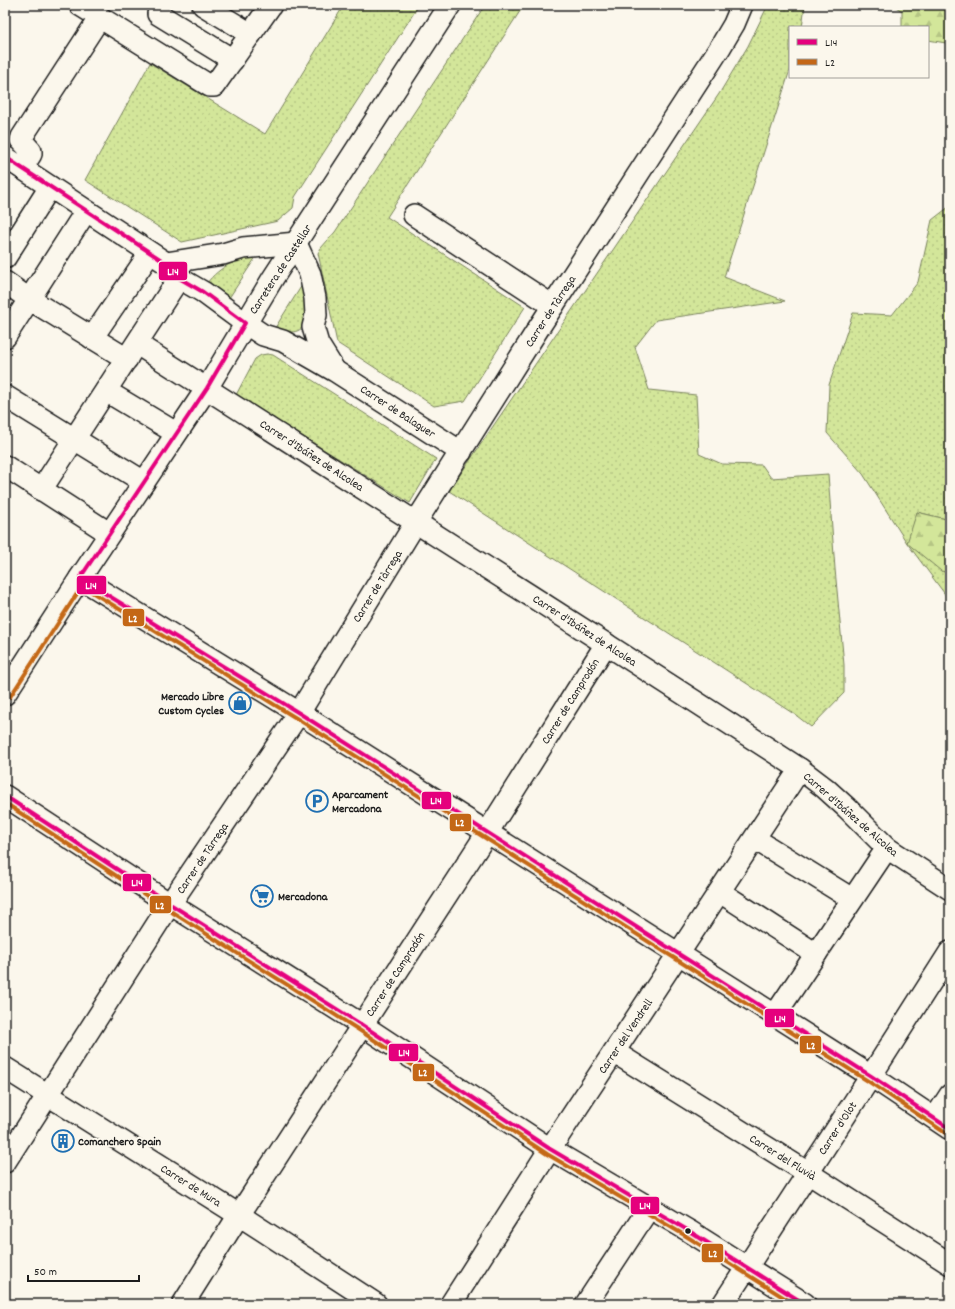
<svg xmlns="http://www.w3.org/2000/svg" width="955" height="1309" font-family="Dekko,sans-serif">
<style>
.grass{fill:url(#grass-dots);stroke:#78815b}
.forest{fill:url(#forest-firs);stroke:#78815b}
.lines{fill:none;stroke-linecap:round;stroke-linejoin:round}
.minor-casing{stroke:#1c1c1c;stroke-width:24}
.minor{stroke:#fbf7ec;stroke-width:21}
.bus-1-casing{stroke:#fbf7ec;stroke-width:7}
.bus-2-casing{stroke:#fbf7ec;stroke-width:7}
.bus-1{stroke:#e5007d;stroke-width:4}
.bus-2{stroke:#c46716;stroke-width:4}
.bus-dot{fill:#1c1c1c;stroke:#fbf7ec;stroke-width:1.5}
.labels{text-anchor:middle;stroke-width:4;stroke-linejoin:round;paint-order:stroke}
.street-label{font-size:12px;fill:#1c1c1c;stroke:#fbf7ec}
.poi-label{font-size:12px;font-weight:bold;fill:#1c1c1c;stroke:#fbf7ec;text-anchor:start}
.line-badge{stroke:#fbf7ec;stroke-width:1.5}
.badge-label{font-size:11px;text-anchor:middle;font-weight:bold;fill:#fff}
</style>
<defs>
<pattern id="grass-dots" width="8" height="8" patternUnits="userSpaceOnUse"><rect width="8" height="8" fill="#d3e69a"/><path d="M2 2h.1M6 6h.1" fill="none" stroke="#b5c584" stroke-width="1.8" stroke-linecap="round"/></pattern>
<pattern id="forest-firs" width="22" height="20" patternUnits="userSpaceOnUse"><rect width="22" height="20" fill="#d3e69a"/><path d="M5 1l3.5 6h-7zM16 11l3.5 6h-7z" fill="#b5c584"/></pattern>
</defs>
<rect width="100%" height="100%" fill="#fbf7ec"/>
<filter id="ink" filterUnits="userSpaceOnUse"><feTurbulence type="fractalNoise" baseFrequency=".025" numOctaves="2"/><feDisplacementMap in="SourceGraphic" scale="8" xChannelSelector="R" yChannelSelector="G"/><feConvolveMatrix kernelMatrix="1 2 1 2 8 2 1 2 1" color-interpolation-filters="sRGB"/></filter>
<g filter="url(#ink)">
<!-- grass -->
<g class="grass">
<polygon points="344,5 419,5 295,197 293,208 278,221 182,242 85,180 150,63 265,134"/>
<polygon points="485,5 524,5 387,217 525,307 465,401 434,406 337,343 318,253 321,248 335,232"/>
<polygon points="768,5 805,5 802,27 790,27 790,70 724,277 785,301 656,320 635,347 649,390 696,395 699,454 722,464 762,465 771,478 828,474 835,569 844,665 844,693 811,727 797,716 449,491 719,94 748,46"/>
<polygon points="950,206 950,276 947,281 950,288 950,520 917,512 941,571 950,573 950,601 907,543 863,474 827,433 829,385 853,313 892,315 918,282 932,220"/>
<path d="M258 254 229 298 206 284C221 265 236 260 258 254Z"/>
<path d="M304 282C306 290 306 296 306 304 306 309 307 315 306 320 302 336 286 333 275 328Z"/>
<polygon points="267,354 273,355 436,459 410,503 236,395 255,359 261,355"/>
</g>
<!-- forest -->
<g class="forest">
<polygon points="893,5 950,5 950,43 946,43 928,40 928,27 902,27 902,11"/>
<polygon points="917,512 950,520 950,573 941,571 907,543"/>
</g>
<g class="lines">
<!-- minor casing -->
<g class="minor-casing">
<g id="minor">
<polyline points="80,5 210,86 214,86 271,5"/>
<polyline points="203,5 251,34"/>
<polyline points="158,14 233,60"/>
<polyline points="5,157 166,263 179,278 203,292 245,323 263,335 283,341 335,371 461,452"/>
<polyline points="22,168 31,154 31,151 21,140 22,137 100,17"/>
<polyline points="414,215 553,306"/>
<polyline points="296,243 310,274 315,298 316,315 313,327 318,344 333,368"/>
<polyline points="5,258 50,187"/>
<polyline points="166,263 223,254 243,248 296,243"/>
<polyline points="5,282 29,299 127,359"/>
<polyline points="5,337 86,211"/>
<polyline points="92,338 150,253"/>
<polyline points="137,344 606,644 800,769 825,788 847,808 887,848 950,889"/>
<polyline points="106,391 176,433"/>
<polyline points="5,396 144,482"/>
<polyline points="5,466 109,533"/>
<polyline points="41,490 179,278"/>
<polyline points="80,578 299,713 871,1076 950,1129"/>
<polyline points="5,694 80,578 207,388 273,278 450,5"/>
<polyline points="5,796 170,904 362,1025 550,1149 689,1231 805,1304"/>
<polyline points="755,839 852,899"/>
<polyline points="720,892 816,954"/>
<polyline points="775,1015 887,848"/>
<polyline points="614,1052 808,1173 950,1264"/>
<polyline points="5,1068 239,1215 376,1304"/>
<polyline points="935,1118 950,1095"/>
<polyline points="5,1162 170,904 299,713 416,522 538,329 721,46 734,24 742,5"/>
<polyline points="183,1304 239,1215 487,833 606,644"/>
<polyline points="451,1304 550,1149 800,769"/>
<polyline points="586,1304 649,1208"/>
<polyline points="723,1304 871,1076 950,952"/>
</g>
</g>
<!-- minor -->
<use href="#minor" class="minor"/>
<!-- bus-1 casing -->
<g class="bus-1-casing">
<g id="bus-1">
<polyline points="5,157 166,263 179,278 203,292 245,323 207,388 80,578 299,713 871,1076 950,1129"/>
<polyline points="5,796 170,904 362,1025 550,1149 689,1231 805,1304"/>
</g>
</g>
<!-- bus-2 casing -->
<g class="bus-2-casing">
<g id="bus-2">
<polyline points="10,697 82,586 296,718 868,1081 947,1134"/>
<polyline points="5,803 167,909 359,1030 547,1154 686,1236 794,1304"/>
</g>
</g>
<!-- bus-1 -->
<use href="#bus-1" class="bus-1"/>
<!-- bus-2 -->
<use href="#bus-2" class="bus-2"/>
</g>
</g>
<!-- icons -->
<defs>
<g id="shop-ring" transform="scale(1.15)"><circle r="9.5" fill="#fbf7ec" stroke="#1f6fb2" stroke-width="1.5"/><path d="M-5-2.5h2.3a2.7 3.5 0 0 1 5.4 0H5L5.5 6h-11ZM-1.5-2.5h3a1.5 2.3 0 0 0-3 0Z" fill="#1f6fb2"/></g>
<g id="parking-ring" transform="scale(1.15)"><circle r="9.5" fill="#fbf7ec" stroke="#1f6fb2" stroke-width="1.5"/><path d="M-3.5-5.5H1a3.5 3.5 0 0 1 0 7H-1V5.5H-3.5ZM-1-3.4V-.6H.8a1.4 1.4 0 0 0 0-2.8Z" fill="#1f6fb2"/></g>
<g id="supermarket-ring" transform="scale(1.15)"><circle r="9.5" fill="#fbf7ec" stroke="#1f6fb2" stroke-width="1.5"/><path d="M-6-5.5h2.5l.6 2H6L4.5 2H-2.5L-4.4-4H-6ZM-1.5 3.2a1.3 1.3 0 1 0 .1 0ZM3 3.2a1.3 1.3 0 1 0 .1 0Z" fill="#1f6fb2"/></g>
<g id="building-ring" transform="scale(1.15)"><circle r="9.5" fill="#fbf7ec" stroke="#1f6fb2" stroke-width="1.5"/><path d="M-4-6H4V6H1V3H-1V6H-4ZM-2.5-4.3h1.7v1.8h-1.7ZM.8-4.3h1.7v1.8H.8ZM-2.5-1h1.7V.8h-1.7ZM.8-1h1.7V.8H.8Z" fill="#1f6fb2"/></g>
</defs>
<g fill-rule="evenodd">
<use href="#shop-ring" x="240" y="703"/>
<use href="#parking-ring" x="317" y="801"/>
<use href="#supermarket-ring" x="262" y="896"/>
<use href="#building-ring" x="63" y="1141"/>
</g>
<!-- markers -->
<circle class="bus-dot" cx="688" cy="1231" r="3.5"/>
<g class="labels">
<!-- street labels -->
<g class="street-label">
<text transform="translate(280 269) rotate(-57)" y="4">Carretera de Castellar</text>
<text transform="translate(550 311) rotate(-57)" y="4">Carrer de Tàrrega</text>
<text transform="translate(398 411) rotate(33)" y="4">Carrer de Balaguer</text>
<text transform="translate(312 455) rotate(33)" y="4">Carrer d'Ibáñez de Alcolea</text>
<text transform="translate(377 586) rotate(-58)" y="4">Carrer de Tàrrega</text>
<text transform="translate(585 630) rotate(33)" y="4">Carrer d'Ibáñez de Alcolea</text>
<text transform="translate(570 701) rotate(-58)" y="4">Carrer de Camprodón</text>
<text transform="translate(851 814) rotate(41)" y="4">Carrer d'Ibáñez de Alcolea</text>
<text transform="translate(202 858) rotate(-56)" y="4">Carrer de Tàrrega</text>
<text transform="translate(395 974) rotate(-57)" y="4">Carrer de Camprodón</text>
<text transform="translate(625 1036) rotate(-56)" y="4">Carrer del Vendrell</text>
<text transform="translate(837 1128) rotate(-57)" y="4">Carrer d'Olot</text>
<text transform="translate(783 1157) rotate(32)" y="4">Carrer del Fluvià</text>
<text transform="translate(191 1185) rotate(32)" y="4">Carrer de Mura</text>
</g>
<!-- poi labels -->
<g class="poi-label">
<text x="224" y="700" text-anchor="end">Mercado Libre<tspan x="224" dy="14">Custom Cycles</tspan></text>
<text x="332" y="798">Aparcament<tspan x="332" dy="14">Mercadona</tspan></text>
<text x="278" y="900">Mercadona</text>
<text x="78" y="1145">Comanchero Spain</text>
</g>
</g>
<g class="line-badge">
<rect x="158" y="261" width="30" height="20" rx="4" fill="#e5007d"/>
<rect x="76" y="575" width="31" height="20" rx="4" fill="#e5007d"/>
<rect x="122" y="608" width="23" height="19" rx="4" fill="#c46716"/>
<rect x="421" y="791" width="31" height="19" rx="4" fill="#e5007d"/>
<rect x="449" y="813" width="23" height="19" rx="4" fill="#c46716"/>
<rect x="122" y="873" width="30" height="19" rx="4" fill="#e5007d"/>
<rect x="149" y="895" width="23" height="19" rx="4" fill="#c46716"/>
<rect x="764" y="1008" width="31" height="20" rx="4" fill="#e5007d"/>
<rect x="799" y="1035" width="23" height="19" rx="4" fill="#c46716"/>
<rect x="388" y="1043" width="31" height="19" rx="4" fill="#e5007d"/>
<rect x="412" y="1063" width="23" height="19" rx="4" fill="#c46716"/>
<rect x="630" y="1196" width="30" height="19" rx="4" fill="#e5007d"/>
<rect x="701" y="1243" width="23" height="20" rx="4" fill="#c46716"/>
</g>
<g class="badge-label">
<text x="173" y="275">L14</text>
<text x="91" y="589">L14</text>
<text x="133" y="622">L2</text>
<text x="436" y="804">L14</text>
<text x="460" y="826">L2</text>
<text x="137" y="886">L14</text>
<text x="160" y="909">L2</text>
<text x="780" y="1022">L14</text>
<text x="811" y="1049">L2</text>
<text x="404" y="1056">L14</text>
<text x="423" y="1076">L2</text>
<text x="645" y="1209">L14</text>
<text x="713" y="1257">L2</text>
</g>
<!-- margin -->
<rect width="955" height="1309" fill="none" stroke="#fbf7ec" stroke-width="20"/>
<rect x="10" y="10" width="935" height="1289" fill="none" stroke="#1c1c1c" stroke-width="1.5" filter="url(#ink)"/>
<!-- legend -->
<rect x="789" y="26" width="140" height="52" fill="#fbf7ec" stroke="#a29f99"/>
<rect x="797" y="39" width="20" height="6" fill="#e5007d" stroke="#a29f99"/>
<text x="825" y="46" font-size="12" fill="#1c1c1c">L14</text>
<rect x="797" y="59" width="20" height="6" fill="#c46716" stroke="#a29f99"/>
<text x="825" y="66" font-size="12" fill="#1c1c1c">L2</text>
<!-- scale -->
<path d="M28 1275v6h111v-6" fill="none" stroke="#1c1c1c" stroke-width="2"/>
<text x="34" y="1275" font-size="12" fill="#1c1c1c" stroke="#fbf7ec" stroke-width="3" paint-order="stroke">50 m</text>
</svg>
